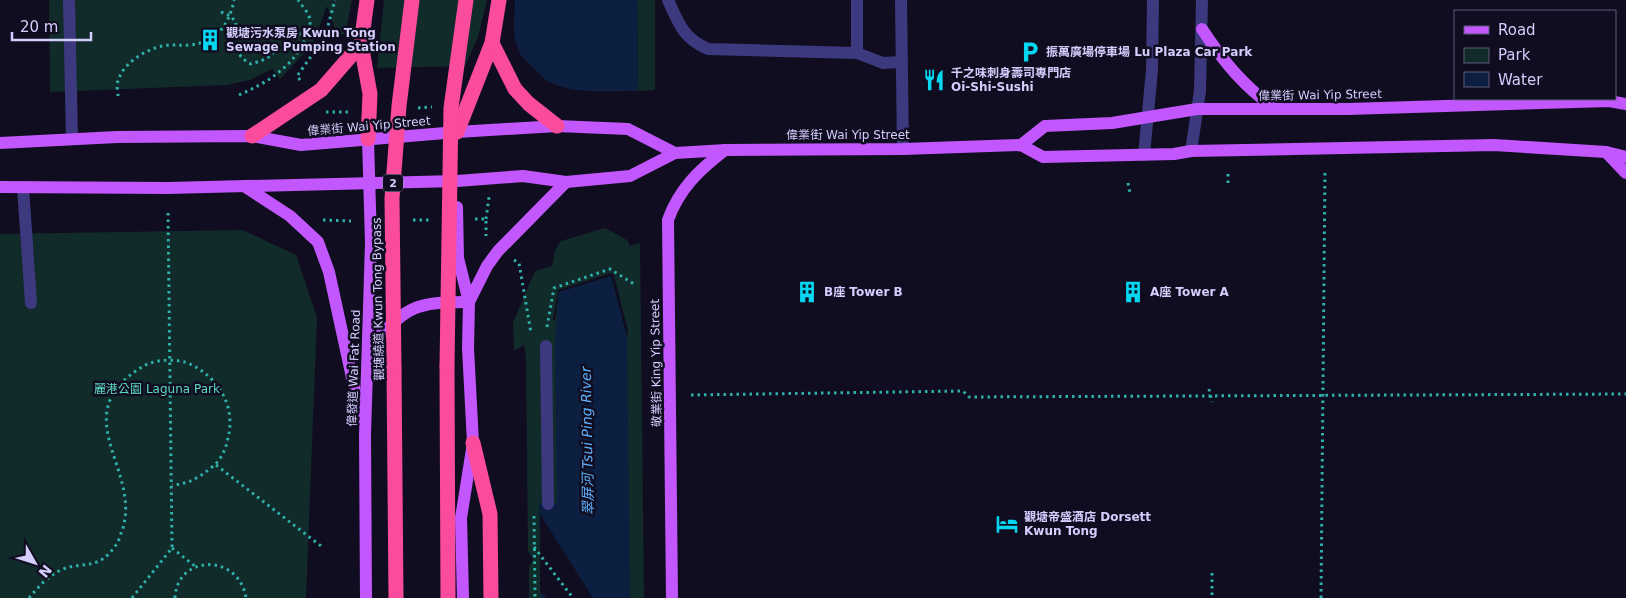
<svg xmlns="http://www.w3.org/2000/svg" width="1626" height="598" font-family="'DejaVu Sans','Noto Sans TC',sans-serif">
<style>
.green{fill:#112a2a}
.water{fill:#0c1f41}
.pier{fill:#110d20}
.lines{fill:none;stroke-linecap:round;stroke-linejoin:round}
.path{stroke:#30b0aa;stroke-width:3;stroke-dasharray:2.5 4;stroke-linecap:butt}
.minor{stroke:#3d397e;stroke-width:12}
.major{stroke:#c157fc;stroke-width:12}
.highway{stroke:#fb4b9d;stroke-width:15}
.path-bridge{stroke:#30b0aa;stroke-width:3;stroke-dasharray:2.5 4;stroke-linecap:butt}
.highway-bridge{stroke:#fb4b9d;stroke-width:15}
.labels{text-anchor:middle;stroke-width:5;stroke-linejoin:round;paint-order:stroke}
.shield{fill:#110d20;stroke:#9a94bb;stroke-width:1}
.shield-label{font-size:11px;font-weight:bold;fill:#d4cefe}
.poi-label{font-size:12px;font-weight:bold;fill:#d4cefe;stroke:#110d20;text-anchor:start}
.street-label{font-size:12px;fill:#d4cefe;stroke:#110d20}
.park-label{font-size:12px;fill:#5cdcbe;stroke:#110d20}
.water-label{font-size:14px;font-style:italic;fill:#5eb0fc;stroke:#110d20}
</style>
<rect width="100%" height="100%" fill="#110d20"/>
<!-- green -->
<g class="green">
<polygon points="49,0 352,0 345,35 336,32 327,6 312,45 280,79 272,69 250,80 227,85 50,92"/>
<polygon points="384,0 487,0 478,37 465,66 377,68"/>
<polygon points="637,0 655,0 655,90 638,91"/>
<polygon points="605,228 627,240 630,246 640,243 644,598 529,598 529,567 533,559 528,551 526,357 524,345 514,351 513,323 535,271 552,266 555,250 561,241"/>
<polygon points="243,230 296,255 317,317 306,598 0,598 0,234"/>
</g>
<!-- water -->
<g class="water">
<path d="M515 0H637L638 91C593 92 532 98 516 43 512 30 515 13 515 0Z"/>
<polygon points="611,276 627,337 630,598 541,598 539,504 557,503 555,344 559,292"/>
</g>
<!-- pier -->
<g class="pier">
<polygon points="515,41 521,56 548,82 568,90 582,92 638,91 638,94 582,94 567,92 547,85 519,58"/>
<polygon points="611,273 614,275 628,331 627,337 611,276 559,292 555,321 553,320 558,290"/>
<polygon points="540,514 593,598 547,598 540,591"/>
</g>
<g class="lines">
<!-- path -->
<g class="path">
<path d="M221 12 231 16 236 23C234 40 233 55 251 64L266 59 293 37 310 29"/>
<polyline points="300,80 297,76 325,37 335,0"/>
<path d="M239 95C266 83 290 69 304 42 307 34 311 28 310 20 309 13 302 6 298 0"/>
<path d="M118 96C118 92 116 85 118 81 123 63 145 50 162 46 171 44 180 46 189 45 216 43 229 25 234 0"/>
<polyline points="418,108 432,107"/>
<polyline points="326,112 350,112"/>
<polyline points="1128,183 1130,193"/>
<polyline points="1228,183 1228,170"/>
<polyline points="475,219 486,219 486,236"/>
<polyline points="486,219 489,197"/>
<polyline points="323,220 351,221"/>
<polyline points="413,220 429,220"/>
<polyline points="514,260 519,263 531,333"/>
<polyline points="547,327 554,288 610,269 634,284"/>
<polyline points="691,395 963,391 969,397 1626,394"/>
<polyline points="216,465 321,546"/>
<polyline points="534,516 535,598"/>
<polyline points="534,547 573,598"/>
<polyline points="172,548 196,567"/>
<polyline points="1212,573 1212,598"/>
<path d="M29 598C39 586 49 575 63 569 85 561 98 571 116 545 119 542 120 535 122 531 143 470 63 415 142 367 154 359 177 358 190 364 221 379 237 409 227 442 225 451 220 461 212 467 199 478 188 484 172 485"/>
<polyline points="132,598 172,548 168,212"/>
<path d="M175 598C177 554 239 553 246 598"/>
<polyline points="1321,598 1325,169"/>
</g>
<!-- minor -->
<g class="minor">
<polyline points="69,0 72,139"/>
<path d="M668 0C679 24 683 38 708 49L857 53 883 63 901 62"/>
<polyline points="857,0 857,53"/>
<polyline points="901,0 903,149"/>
<polyline points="1191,151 1200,91 1202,0"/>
<polyline points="1144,155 1152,70 1153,0"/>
<polyline points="23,187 31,303"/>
<polyline points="546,346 548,504"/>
</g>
<!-- major -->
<g class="major">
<path d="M1202 29C1223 61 1244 87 1276 109"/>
<polyline points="0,143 117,137 252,136 301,145 457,132 557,126 628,129 675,153"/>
<polyline points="1021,145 1045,126 1112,123 1197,109 1348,109 1609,101 1626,104"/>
<polyline points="1606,152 1626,173"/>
<polyline points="244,186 290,216 318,242 329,272 361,419"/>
<polyline points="0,187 168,188 457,181 523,176 566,182 630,176 675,153 726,150 903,149 1021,145 1043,157 1174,154 1191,151 1494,145 1606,152 1626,157"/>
<polyline points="457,207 458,258 469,302 468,348 473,443 461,518 463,598"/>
<polyline points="469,302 487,266 498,251 566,182"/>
<path d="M368 347C409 307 411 302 469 302"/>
<polyline points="366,598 365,435 371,243 368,139"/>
<path d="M672 598 668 220C679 189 699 170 725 150"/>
</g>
<!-- highway -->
<g class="highway">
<polyline points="367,0 361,44 370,94 368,139"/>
<polyline points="492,43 515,89 529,104 557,126"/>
<polyline points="457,132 492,43 499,0"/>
<polyline points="252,136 321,90 361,44"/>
<polyline points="447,366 448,598"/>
<polyline points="394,368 396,598"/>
<polyline points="473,443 490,514 491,598"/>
</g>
<!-- path-bridge -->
<polyline class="path-bridge" points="1209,389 1212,402"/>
<!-- highway-bridge -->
<g class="highway-bridge">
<polyline points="447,366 451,108 466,0"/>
<polyline points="394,368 392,198 399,106 412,0"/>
</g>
</g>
<!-- icons -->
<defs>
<g id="building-bare" transform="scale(1.725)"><path d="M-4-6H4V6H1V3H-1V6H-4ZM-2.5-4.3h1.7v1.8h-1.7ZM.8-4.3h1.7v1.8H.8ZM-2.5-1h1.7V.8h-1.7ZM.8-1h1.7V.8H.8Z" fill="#05d7f3" stroke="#110d20" stroke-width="2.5" paint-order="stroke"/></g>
<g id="parking-bare" transform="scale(1.725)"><path d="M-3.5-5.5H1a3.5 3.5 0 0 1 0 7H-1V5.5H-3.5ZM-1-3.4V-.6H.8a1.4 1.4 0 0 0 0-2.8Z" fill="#05d7f3" stroke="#110d20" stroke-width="2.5" paint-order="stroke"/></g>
<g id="restaurant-bare" transform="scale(1.725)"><path d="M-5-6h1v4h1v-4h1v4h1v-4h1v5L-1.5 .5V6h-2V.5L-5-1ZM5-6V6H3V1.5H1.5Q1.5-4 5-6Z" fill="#05d7f3" stroke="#110d20" stroke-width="2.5" paint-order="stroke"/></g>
<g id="hotel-bare" transform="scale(1.725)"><path d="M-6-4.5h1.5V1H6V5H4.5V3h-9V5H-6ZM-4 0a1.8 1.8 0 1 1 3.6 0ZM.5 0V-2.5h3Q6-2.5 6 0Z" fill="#05d7f3" stroke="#110d20" stroke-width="2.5" paint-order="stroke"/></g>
</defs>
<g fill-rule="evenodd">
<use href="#building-bare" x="210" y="40"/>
<use href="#parking-bare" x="1030" y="52"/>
<use href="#restaurant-bare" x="934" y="80"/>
<use href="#building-bare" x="807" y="292"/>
<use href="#building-bare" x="1133" y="292"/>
<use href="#hotel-bare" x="1007" y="524"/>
</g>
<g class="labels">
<!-- shield labels -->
<rect class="shield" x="383" y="174.5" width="20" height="17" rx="4"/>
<g class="shield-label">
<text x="393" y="187">2</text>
</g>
<!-- poi labels -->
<g class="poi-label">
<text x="226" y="37">觀塘污水泵房 Kwun Tong<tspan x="226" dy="14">Sewage Pumping Station</tspan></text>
<text x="1046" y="56">振萬廣場停車場 Lu Plaza Car Park</text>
<text x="951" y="77">千之味刺身壽司專門店<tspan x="951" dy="14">Oi-Shi-Sushi</tspan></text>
<text x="824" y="296">B座 Tower B</text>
<text x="1150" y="296">A座 Tower A</text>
<text x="1024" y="521">觀塘帝盛酒店 Dorsett<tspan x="1024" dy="14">Kwun Tong</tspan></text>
</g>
<!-- street labels -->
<g class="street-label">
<text transform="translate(1320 95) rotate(-1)" y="4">偉業街 Wai Yip Street</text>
<text transform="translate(369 126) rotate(-5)" y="4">偉業街 Wai Yip Street</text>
<text x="848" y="139">偉業街 Wai Yip Street</text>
<text transform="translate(378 299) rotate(-91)" y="4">觀塘繞道 Kwun Tong Bypass</text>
<text transform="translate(656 363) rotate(-91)" y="4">敬業街 King Yip Street</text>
<text transform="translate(354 368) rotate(-88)" y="4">偉發道 Wai Fat Road</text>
</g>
<!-- park labels -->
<g class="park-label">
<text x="157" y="393">麗港公園 Laguna Park</text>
</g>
<!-- water labels -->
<g class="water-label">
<text transform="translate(587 441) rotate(-91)" y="5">翠屏河 Tsui Ping River</text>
</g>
</g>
<!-- legend -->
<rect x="1454" y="10" width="162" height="90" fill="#110d20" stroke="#5f5a79"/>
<rect x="1464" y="26" width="25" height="8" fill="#c157fc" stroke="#5f5a79"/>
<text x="1498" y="35" font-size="15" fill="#d4cefe">Road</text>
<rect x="1464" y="48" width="25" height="15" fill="#112a2a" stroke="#5f5a79"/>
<text x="1498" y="60" font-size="15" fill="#d4cefe">Park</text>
<rect x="1464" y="72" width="25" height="15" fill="#0c1f41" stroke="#5f5a79"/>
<text x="1498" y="85" font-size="15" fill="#d4cefe">Water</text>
<!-- north arrow -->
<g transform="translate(35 563) rotate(129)" stroke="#110d20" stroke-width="4" paint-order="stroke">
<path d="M0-4L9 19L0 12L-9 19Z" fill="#d4cefe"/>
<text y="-8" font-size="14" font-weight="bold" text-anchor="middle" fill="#d4cefe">N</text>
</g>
<!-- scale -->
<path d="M12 32v8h79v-8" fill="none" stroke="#d4cefe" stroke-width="2.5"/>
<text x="20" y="32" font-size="15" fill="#d4cefe" stroke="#110d20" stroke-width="4" paint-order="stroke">20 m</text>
</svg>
